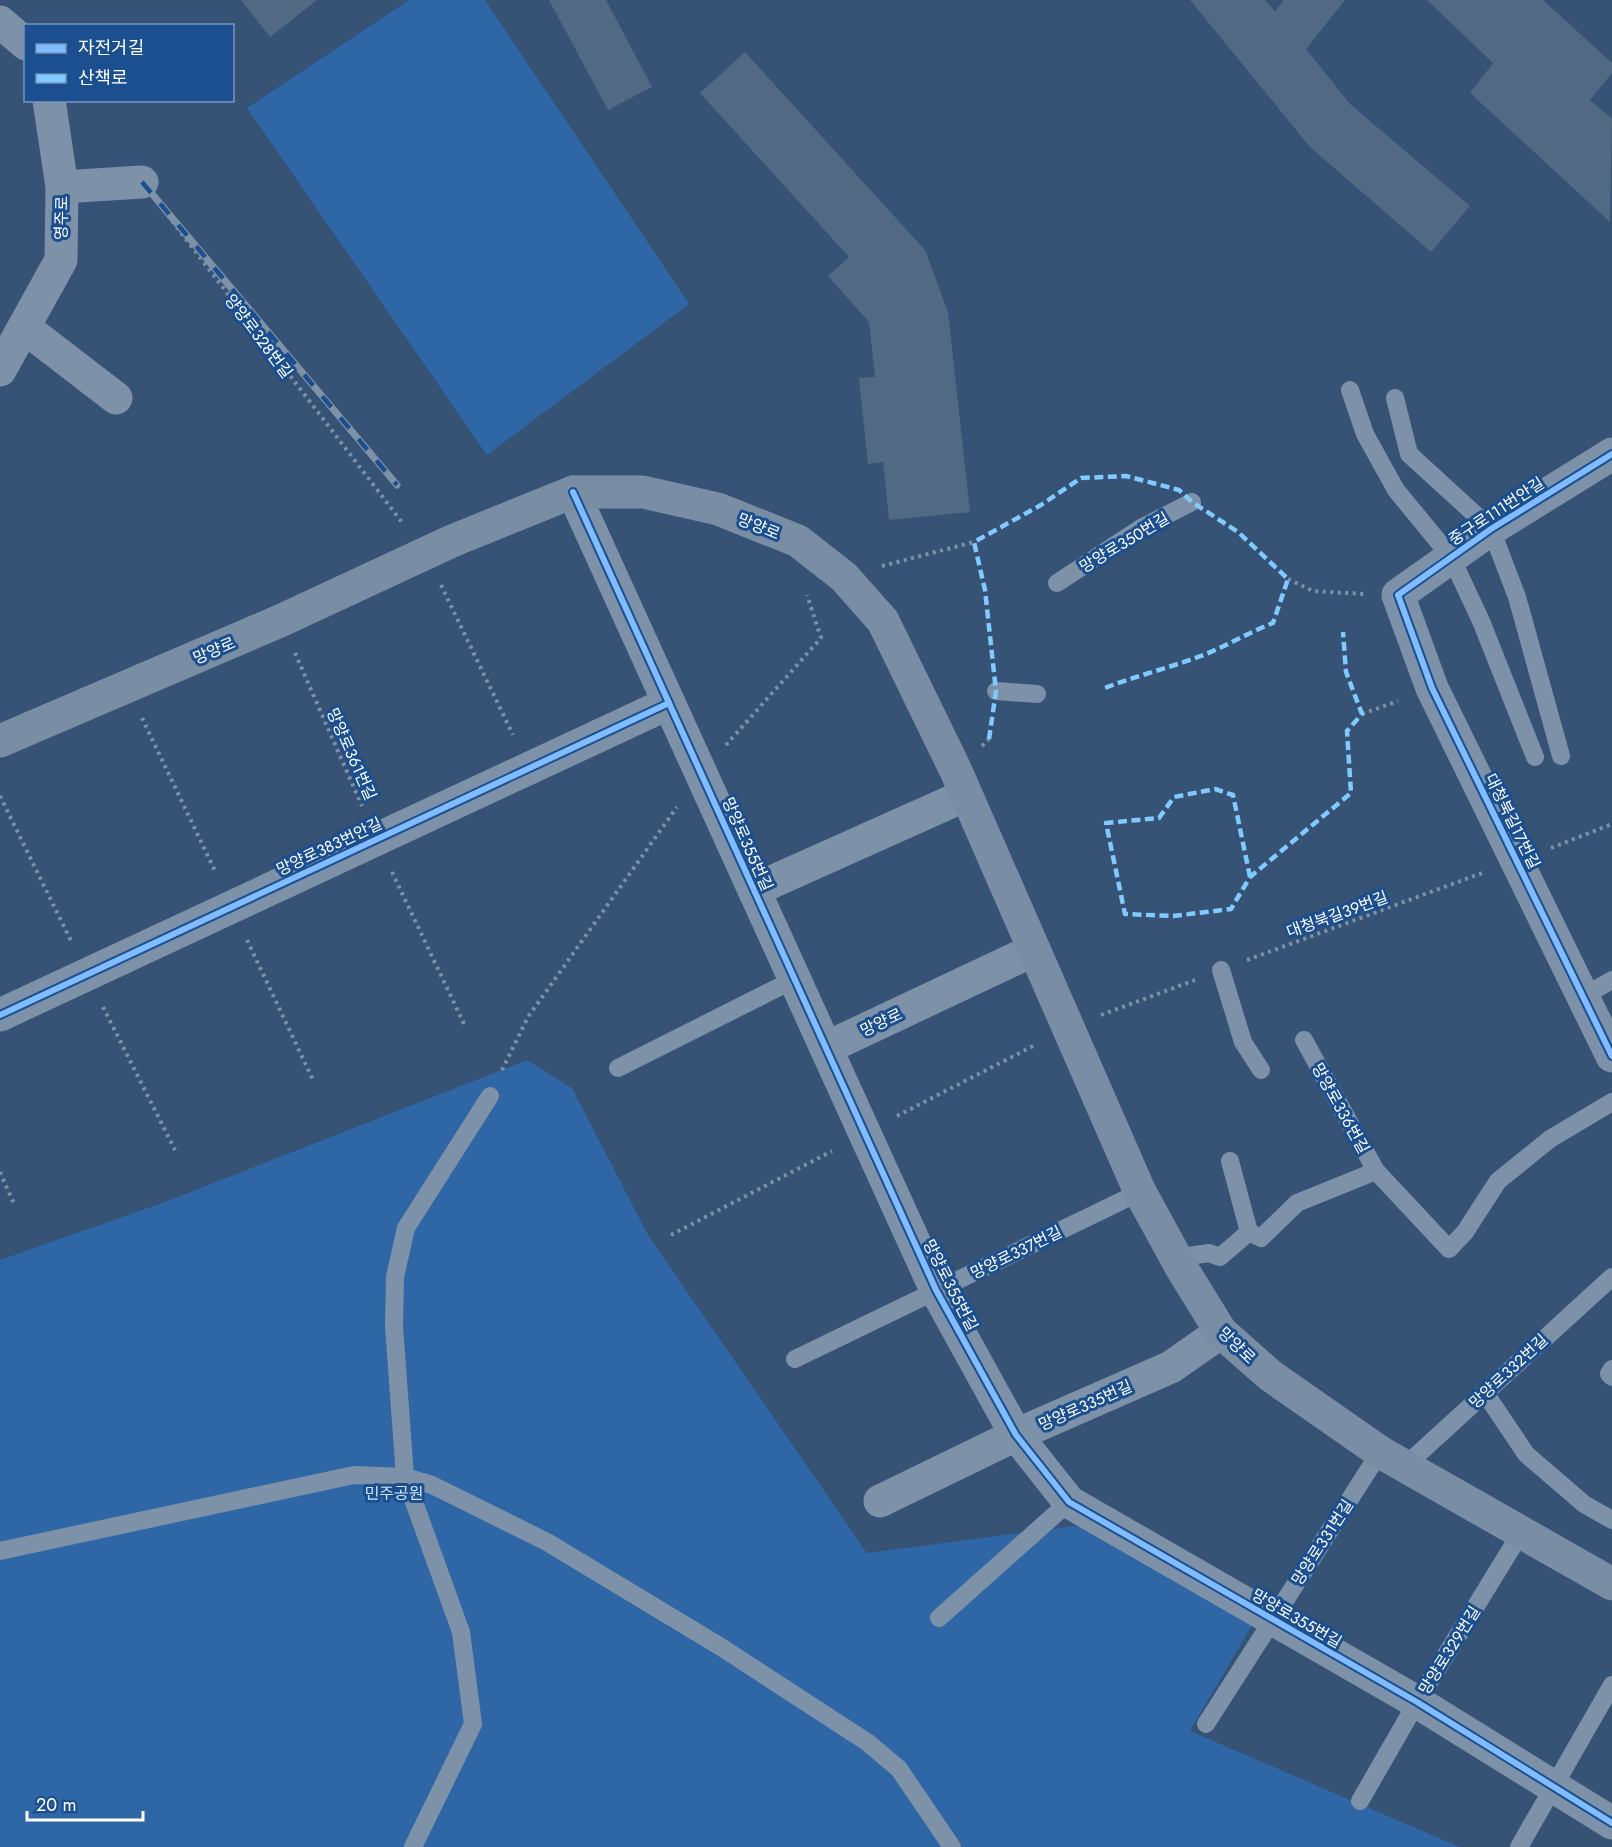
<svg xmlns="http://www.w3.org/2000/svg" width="1612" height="1847" font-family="Jost,'Noto Sans KR',sans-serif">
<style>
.green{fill:#2f66a5}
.building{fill:#526984}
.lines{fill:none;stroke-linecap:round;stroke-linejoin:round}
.path{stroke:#7d92a8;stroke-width:4;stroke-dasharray:3 4.5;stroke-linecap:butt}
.service{stroke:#7d92a8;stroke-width:18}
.minor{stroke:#7d92a8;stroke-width:33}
.tertiary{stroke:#7d92a8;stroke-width:33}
.secondary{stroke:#798da4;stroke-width:33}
.rail-casing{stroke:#7e92a7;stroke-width:7}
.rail{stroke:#1b4f8f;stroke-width:4.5;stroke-dasharray:14;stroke-linecap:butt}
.quiet{stroke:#80caff;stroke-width:4.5;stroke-dasharray:9 4.5;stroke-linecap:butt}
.cycleway-casing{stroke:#1b4f8f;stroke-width:10}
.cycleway{stroke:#80bcff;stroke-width:6}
.labels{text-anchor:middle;stroke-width:6;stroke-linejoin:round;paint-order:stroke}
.street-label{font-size:16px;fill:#fff;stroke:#1b4f8f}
.park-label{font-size:16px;fill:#cfe3fa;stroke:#1b4f8f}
</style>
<rect width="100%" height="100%" fill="#365274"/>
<!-- green -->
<g class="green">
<polygon points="409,0 485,0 689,304 487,455 247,108"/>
<polygon points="527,1060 572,1088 648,1235 867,1553 1081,1525 1255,1620 1190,1731 1460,1847 0,1847 0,1260 165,1202"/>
</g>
<!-- building -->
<g class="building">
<polygon points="241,0 317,0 270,37"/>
<polygon points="549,0 606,0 652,87 608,110"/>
<polygon points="1190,0 1265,0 1275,11 1284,0 1345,0 1306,49 1350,104 1470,206 1431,252 1310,147"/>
<polygon points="1427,0 1543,0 1612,63 1612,73 1590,100 1612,119 1610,222 1470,93 1493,63"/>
<polygon points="745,52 925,250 948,312 970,512 889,520 883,462 868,464 859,378 875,377 869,322 828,276 849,257 700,93"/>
</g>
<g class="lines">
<!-- path -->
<g class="path">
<polyline points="163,209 404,525"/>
<polyline points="882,566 974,542"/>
<polyline points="1288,579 1313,591 1364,594"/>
<polyline points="441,585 513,735"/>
<polyline points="295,653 362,806"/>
<polyline points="1362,714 1398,701"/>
<polyline points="142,718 216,873"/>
<polyline points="726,745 821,638 807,595"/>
<polyline points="982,746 989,739"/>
<polyline points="0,796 72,943"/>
<polyline points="1551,848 1612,824"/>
<polyline points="392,872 465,1026"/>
<polyline points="247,940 313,1080"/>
<polyline points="1247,960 1482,873"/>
<polyline points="103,1007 175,1150"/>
<polyline points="1101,1015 1195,980"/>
<polyline points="502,1070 528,1017 677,807"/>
<polyline points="897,1116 1037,1044"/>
<polyline points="0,1172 14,1204"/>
<polyline points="671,1235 832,1151"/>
</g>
<!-- service -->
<g class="service">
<polyline points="1350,390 1365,434 1396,490 1451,557 1481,621 1535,757"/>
<polyline points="1395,398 1409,454 1491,529 1517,597 1561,756"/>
<polyline points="1057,583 1141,528 1192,502"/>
<polyline points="996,691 1037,694"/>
<polyline points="1221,970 1243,1042 1261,1070"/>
<polyline points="1582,997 1612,980"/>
<polyline points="618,1068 795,979"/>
<polyline points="1376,1171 1449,1249 1465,1232 1498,1181 1550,1139 1612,1102"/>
<polyline points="1249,1232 1261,1238 1297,1203 1376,1171 1304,1040"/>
<polyline points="1181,1267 1189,1256 1209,1253 1220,1257 1249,1232 1230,1161"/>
<polyline points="795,1359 1140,1192"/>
<polyline points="1612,1369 1609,1374 1612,1377"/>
<polyline points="1485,1393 1526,1454 1584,1504 1612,1520"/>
<polyline points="1405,1466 1612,1277"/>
<polyline points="0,1551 354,1475 405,1477 432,1485 547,1542 721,1647 867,1742 899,1769 952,1847"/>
<polyline points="939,1618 1069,1502"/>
<polyline points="1206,1724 1380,1452"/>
<polyline points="1360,1801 1417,1702 1522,1531"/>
<polyline points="413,1847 473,1724 461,1632 405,1477 394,1326 395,1277 406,1228 490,1096"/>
<polyline points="1519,1847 1612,1685"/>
</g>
<!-- minor -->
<g class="minor">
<polyline points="62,187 142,182"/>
<polyline points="25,328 116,398"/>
<polyline points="1612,454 1491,529 1398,595 1432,688 1612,1056"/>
<polyline points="573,492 936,1290 1016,1435 1069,1502 1417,1702 1612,1823"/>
<polyline points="754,890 966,795"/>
<polyline points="0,1015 669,703"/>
<polyline points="826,1048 1034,950"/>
<polyline points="880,1501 1016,1435 1171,1367 1221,1332"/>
</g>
<!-- tertiary -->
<g class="tertiary">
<polyline points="0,22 26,44"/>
<polyline points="0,370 61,260 62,187 49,100"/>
</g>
<!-- secondary -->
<polyline class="secondary" points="0,741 280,621 452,541 573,492 643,492 718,509 798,541 844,577 883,621 956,771 1140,1192 1181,1267 1221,1332 1271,1376 1380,1452 1612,1584"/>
<!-- rail casing -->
<g class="rail-casing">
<polyline id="rail" points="142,182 397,485"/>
</g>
<!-- rail -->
<use href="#rail" class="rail"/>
<!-- quiet -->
<g class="quiet">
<path d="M989 739 996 691 985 590 974 542 1041 505 1081 478 1126 476 1179 490 1192 502 1238 532 1288 579 1273 623C1250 632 1228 645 1206 654 1173 667 1138 675 1105 688"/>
<polyline points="1250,877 1233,795 1215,789 1174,797 1159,818 1106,823 1125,914 1173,916 1231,909 1250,877 1351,793 1347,731 1362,714 1346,672 1343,632"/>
</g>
<!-- cycleway casing -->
<g class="cycleway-casing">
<g id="cycleway">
<polyline points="1612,454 1491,529 1398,595 1432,688 1612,1056"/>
<polyline points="573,492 936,1290 1016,1435 1069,1502 1417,1702 1612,1823"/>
<polyline points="0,1015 669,703"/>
</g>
</g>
<!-- cycleway -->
<use href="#cycleway" class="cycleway"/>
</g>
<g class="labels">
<!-- street labels -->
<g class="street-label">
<text transform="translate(61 218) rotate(-89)" y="6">영주로</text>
<text transform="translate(259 336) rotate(53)" y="6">양양로328번길</text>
<text transform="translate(1496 511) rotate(-33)" y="6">중구로111번안길</text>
<text transform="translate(759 526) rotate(22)" y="6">망양로</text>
<text transform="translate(1124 542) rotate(-31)" y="6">망양로350번길</text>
<text transform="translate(214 650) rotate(-23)" y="6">망양로</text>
<text transform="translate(352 754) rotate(66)" y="6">망양로361번길</text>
<text transform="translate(1513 821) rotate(64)" y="6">대청북길17번길</text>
<text transform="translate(748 844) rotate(66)" y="6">망양로355번길</text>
<text transform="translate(329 846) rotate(-25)" y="6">망양로383번안길</text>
<text transform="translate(1337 914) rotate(-20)" y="6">대청북길39번길</text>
<text transform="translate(881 1022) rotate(-25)" y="6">망양로</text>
<text transform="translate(1341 1108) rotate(61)" y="6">망양로336번길</text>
<text transform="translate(1016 1252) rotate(-26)" y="6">망양로337번길</text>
<text transform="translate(951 1285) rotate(63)" y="6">망양로355번길</text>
<text transform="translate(1237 1345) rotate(44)" y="6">망양로</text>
<text transform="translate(1508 1371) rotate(-43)" y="6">망양로332번길</text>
<text transform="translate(1085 1405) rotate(-24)" y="6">망양로335번길</text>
<text transform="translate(1322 1542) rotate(-57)" y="6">망양로331번길</text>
<text transform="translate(1297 1618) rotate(30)" y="6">망양로355번길</text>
<text transform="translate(1449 1650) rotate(-58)" y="6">망양로329번길</text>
</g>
<!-- park labels -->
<g class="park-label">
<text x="394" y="1499">민주공원</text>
</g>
</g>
<!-- legend -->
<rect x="24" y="24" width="210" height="78" fill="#1b4f8f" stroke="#7695bc" stroke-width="1.5"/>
<rect x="36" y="44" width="30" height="9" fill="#80bcff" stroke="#7695bc" stroke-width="1.5"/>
<text x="78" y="54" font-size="18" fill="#ffffff">자전거길</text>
<rect x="36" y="74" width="30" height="9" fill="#80caff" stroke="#7695bc" stroke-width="1.5"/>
<text x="78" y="84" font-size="18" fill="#ffffff">산책로</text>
<!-- scale -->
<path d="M27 1811v9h116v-9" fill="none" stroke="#ffffff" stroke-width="3"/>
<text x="36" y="1811" font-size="18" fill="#ffffff" stroke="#1b4f8f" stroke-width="4.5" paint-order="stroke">20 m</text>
</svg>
